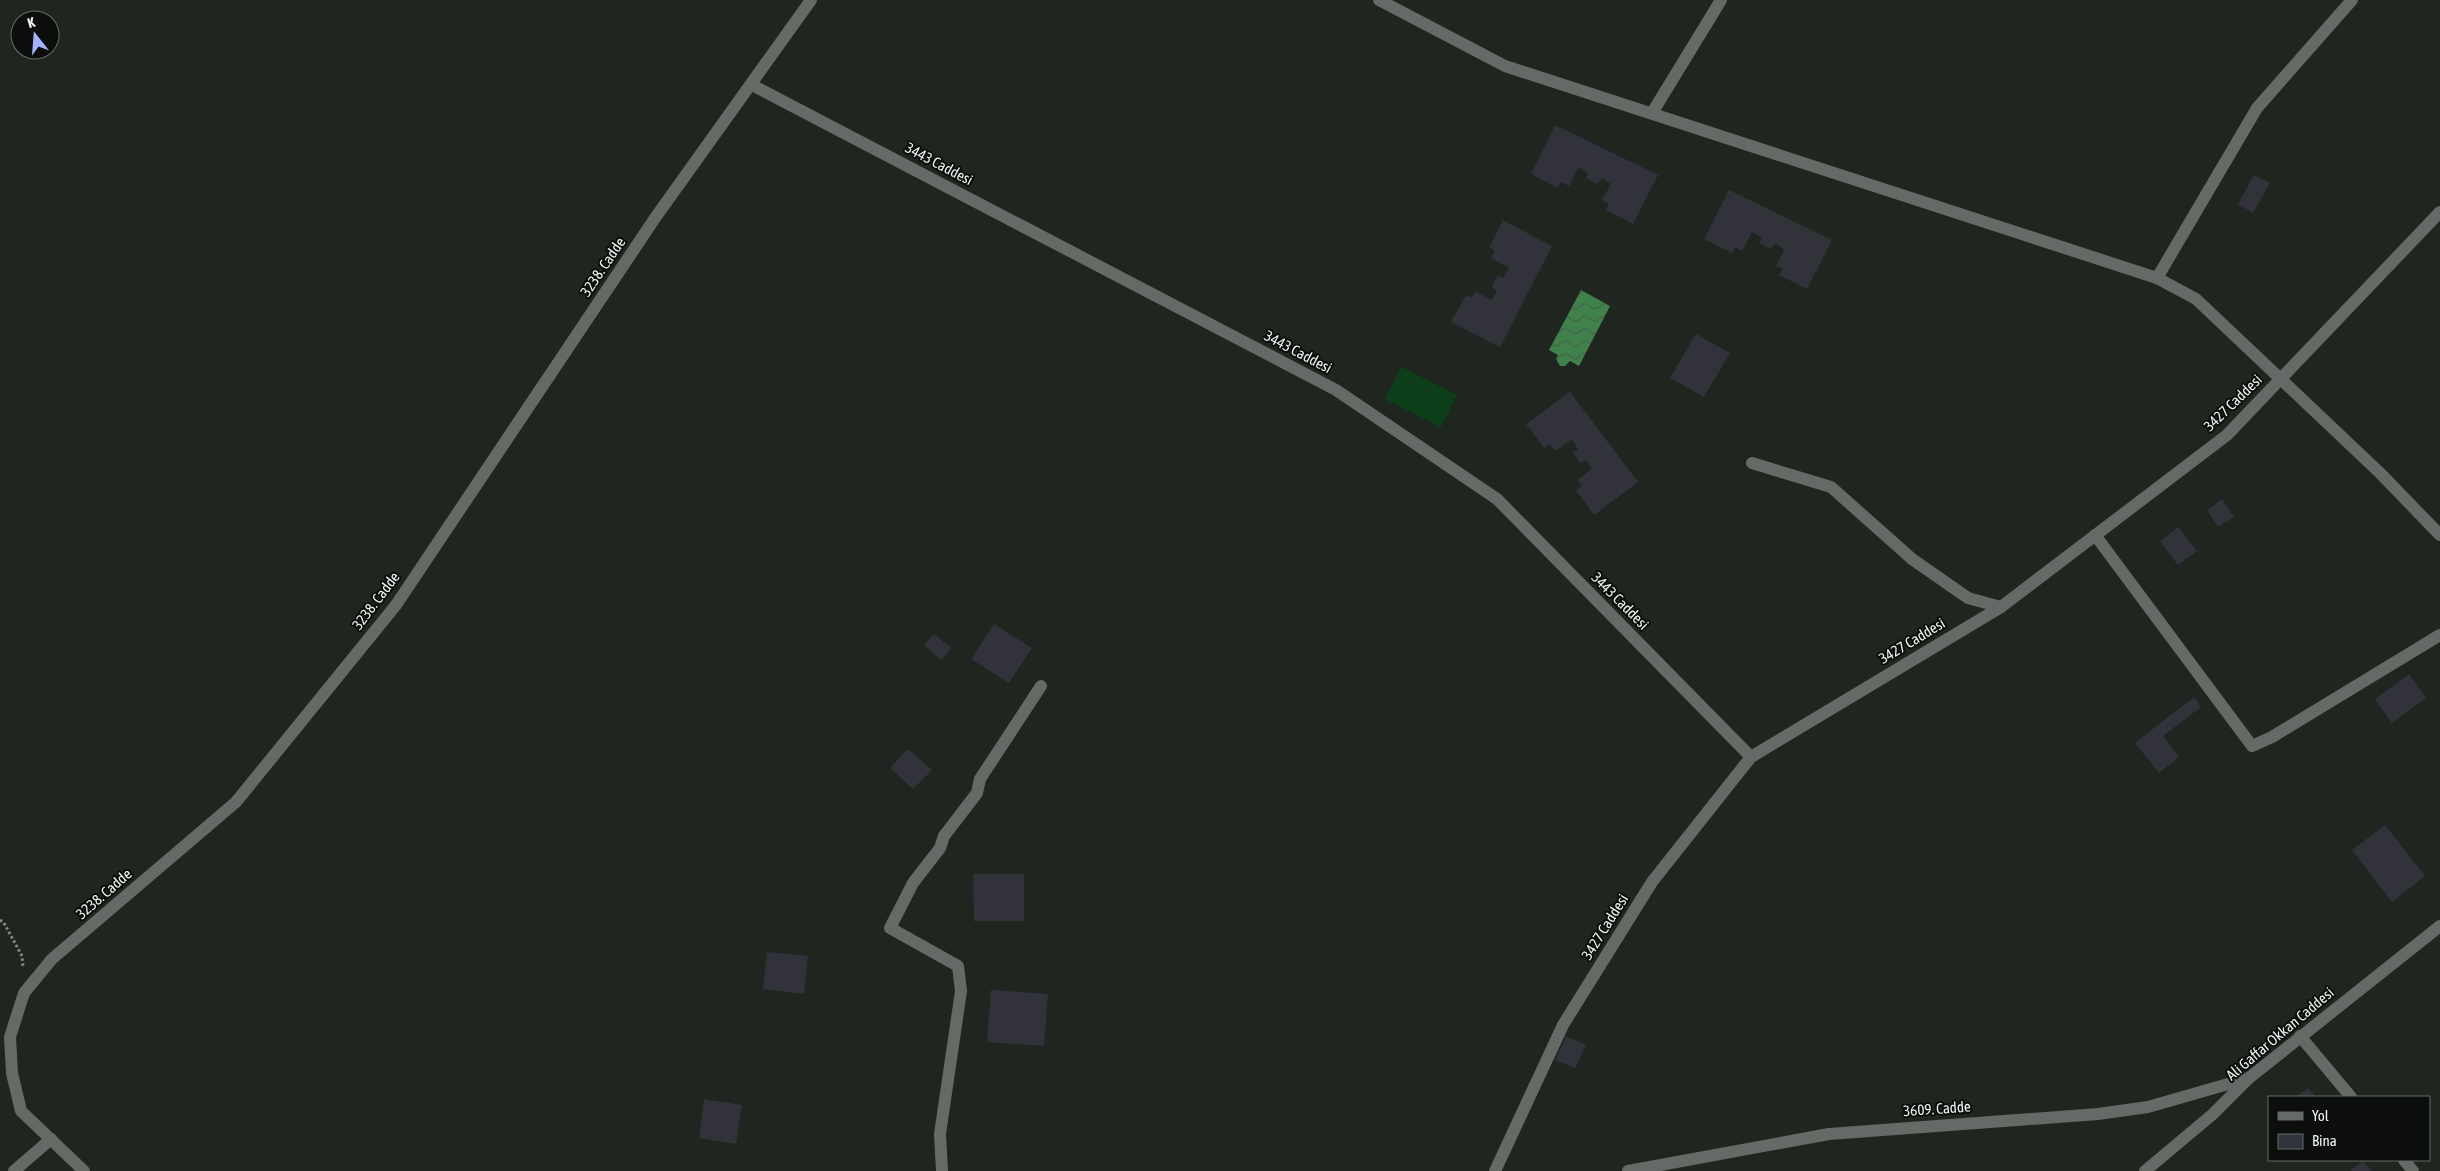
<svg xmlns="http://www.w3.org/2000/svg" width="2440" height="1171" font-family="'Asap Condensed',sans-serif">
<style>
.grass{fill:#0b3e19}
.water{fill:url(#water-waves)}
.building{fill:#31323a}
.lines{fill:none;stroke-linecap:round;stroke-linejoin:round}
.path{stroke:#828883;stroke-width:3;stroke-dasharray:2.5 2.5;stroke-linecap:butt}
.minor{stroke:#666a66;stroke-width:12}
.labels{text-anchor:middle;stroke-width:4;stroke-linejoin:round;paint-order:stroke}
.street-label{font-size:15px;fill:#f0f4f0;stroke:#0b0e0b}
</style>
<defs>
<pattern id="water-waves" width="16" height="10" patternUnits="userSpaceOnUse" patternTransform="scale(1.25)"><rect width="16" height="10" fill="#40814c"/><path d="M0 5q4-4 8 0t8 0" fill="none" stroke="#44654a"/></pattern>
</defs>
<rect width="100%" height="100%" fill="#1f2620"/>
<!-- grass -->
<polygon class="grass" points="1401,367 1457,395 1441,427 1385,399"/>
<!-- water -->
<polygon class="water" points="1581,290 1610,306 1579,366 1570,361 1565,366 1560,366 1556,359 1558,355 1549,350"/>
<!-- building -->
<g class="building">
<polygon points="1555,125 1658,175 1633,224 1606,210 1609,204 1602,200 1611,184 1602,178 1597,184 1586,178 1588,173 1579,167 1569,186 1561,182 1558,188 1531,174"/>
<polygon points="2254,175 2270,183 2253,213 2238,204"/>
<polygon points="1729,190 1832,240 1807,289 1779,275 1783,269 1776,266 1784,250 1776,243 1770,249 1759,243 1762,238 1752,232 1742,251 1735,247 1732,253 1704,239"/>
<polygon points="1503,220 1552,246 1500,347 1451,322 1466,295 1472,298 1475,291 1491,300 1497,292 1492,286 1498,275 1503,278 1509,268 1491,258 1495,251 1489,247"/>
<polygon points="1696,334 1730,353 1704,397 1670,378"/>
<polygon points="1570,392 1638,482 1594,515 1576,490 1582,486 1577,480 1592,469 1587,460 1580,463 1573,452 1578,449 1572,439 1555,451 1549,444 1544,448 1526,424"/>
<polygon points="2222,499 2234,517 2218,527 2207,510"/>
<polygon points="2178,527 2197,551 2178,565 2160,541"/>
<polygon points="994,624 1032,648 1009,683 971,659"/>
<polygon points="934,634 951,648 942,660 924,645"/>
<polygon points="2409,674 2426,698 2392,723 2375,699"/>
<polygon points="2194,697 2201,707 2163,736 2179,757 2159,773 2135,743"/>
<polygon points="908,749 932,770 913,789 890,768"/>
<polygon points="2385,825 2425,876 2392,902 2352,850"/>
<polygon points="973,874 1024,874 1024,921 974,921"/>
<polygon points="767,952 808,956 804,994 763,989"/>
<polygon points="991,990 1048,994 1044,1046 987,1042"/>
<polygon points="1566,1036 1586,1045 1575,1068 1555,1060"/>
<polygon points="2308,1088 2316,1097 2296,1097"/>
<polygon points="704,1099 742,1105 736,1144 699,1138"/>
<polygon points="2363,1161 2372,1171 2350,1171"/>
</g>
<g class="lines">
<!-- path -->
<polyline class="path" points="0,920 4,923 22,956 23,967"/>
<!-- minor -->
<g class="minor">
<polyline points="1379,0 1505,66 2157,278 2196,299 2380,473 2440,535"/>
<polyline points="752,85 1336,390 1497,499 1751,757"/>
<polyline points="1652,113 1721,0"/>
<polyline points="2157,278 2257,108 2352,0"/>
<polyline points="1752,463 1831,487 1912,559 1968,598 2001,607"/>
<polyline points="2095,535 2252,746 2272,737 2440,635"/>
<polyline points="2300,1036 2351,1097"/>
<polyline points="2404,1160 2413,1171"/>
<polyline points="14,1171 51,1139"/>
<polyline points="84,1171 21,1111 12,1073 10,1037 24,993 52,959 236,802 396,605 655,218 811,0"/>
<polyline points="942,1171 940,1134 961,991 958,966 890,928 913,883 940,848 944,836 977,793 980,779 1041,686"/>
<polyline points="1495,1171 1563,1025 1652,882 1751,757 2001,607 2227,435 2440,212"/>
<polyline points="1628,1171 1829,1134 2098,1114 2148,1107 2249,1078"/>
<polyline points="2145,1171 2213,1114 2249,1078 2440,926"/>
</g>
</g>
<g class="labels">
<!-- street labels -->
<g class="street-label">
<text transform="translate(939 164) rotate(28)" y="5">3443 Caddesi</text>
<text transform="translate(603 267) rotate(-56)" y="5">3238. Cadde</text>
<text transform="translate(1298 352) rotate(28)" y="5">3443 Caddesi</text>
<text transform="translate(2233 403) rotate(-44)" y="5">3427 Caddesi</text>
<text transform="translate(376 601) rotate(-53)" y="5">3238. Cadde</text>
<text transform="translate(1620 601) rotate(45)" y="5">3443 Caddesi</text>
<text transform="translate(1912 641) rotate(-31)" y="5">3427 Caddesi</text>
<text transform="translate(104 894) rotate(-41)" y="5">3238. Cadde</text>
<text transform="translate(1605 927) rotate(-58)" y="5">3427 Caddesi</text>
<text transform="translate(2280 1034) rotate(-40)" y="5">Ali Gaffar Okkan Caddesi</text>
<text transform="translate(1937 1109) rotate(-4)" y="5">3609. Cadde</text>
</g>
</g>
<!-- legend -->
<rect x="2268" y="1096" width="162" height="65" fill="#0b0e0b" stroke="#676a67"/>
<rect x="2278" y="1112" width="25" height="8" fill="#666a66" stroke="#676a67"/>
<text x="2312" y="1121" font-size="15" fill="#f0f4f0">Yol</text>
<rect x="2278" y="1134" width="25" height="15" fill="#31323a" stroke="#676a67"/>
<text x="2312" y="1146" font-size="15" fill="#f0f4f0">Bina</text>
<!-- north arrow -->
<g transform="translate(35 35) rotate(343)"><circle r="24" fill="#0b0e0b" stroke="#676a67"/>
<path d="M0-4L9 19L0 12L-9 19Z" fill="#a5b1fc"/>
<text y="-8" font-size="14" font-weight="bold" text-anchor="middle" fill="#f0f4f0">K</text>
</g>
</svg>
